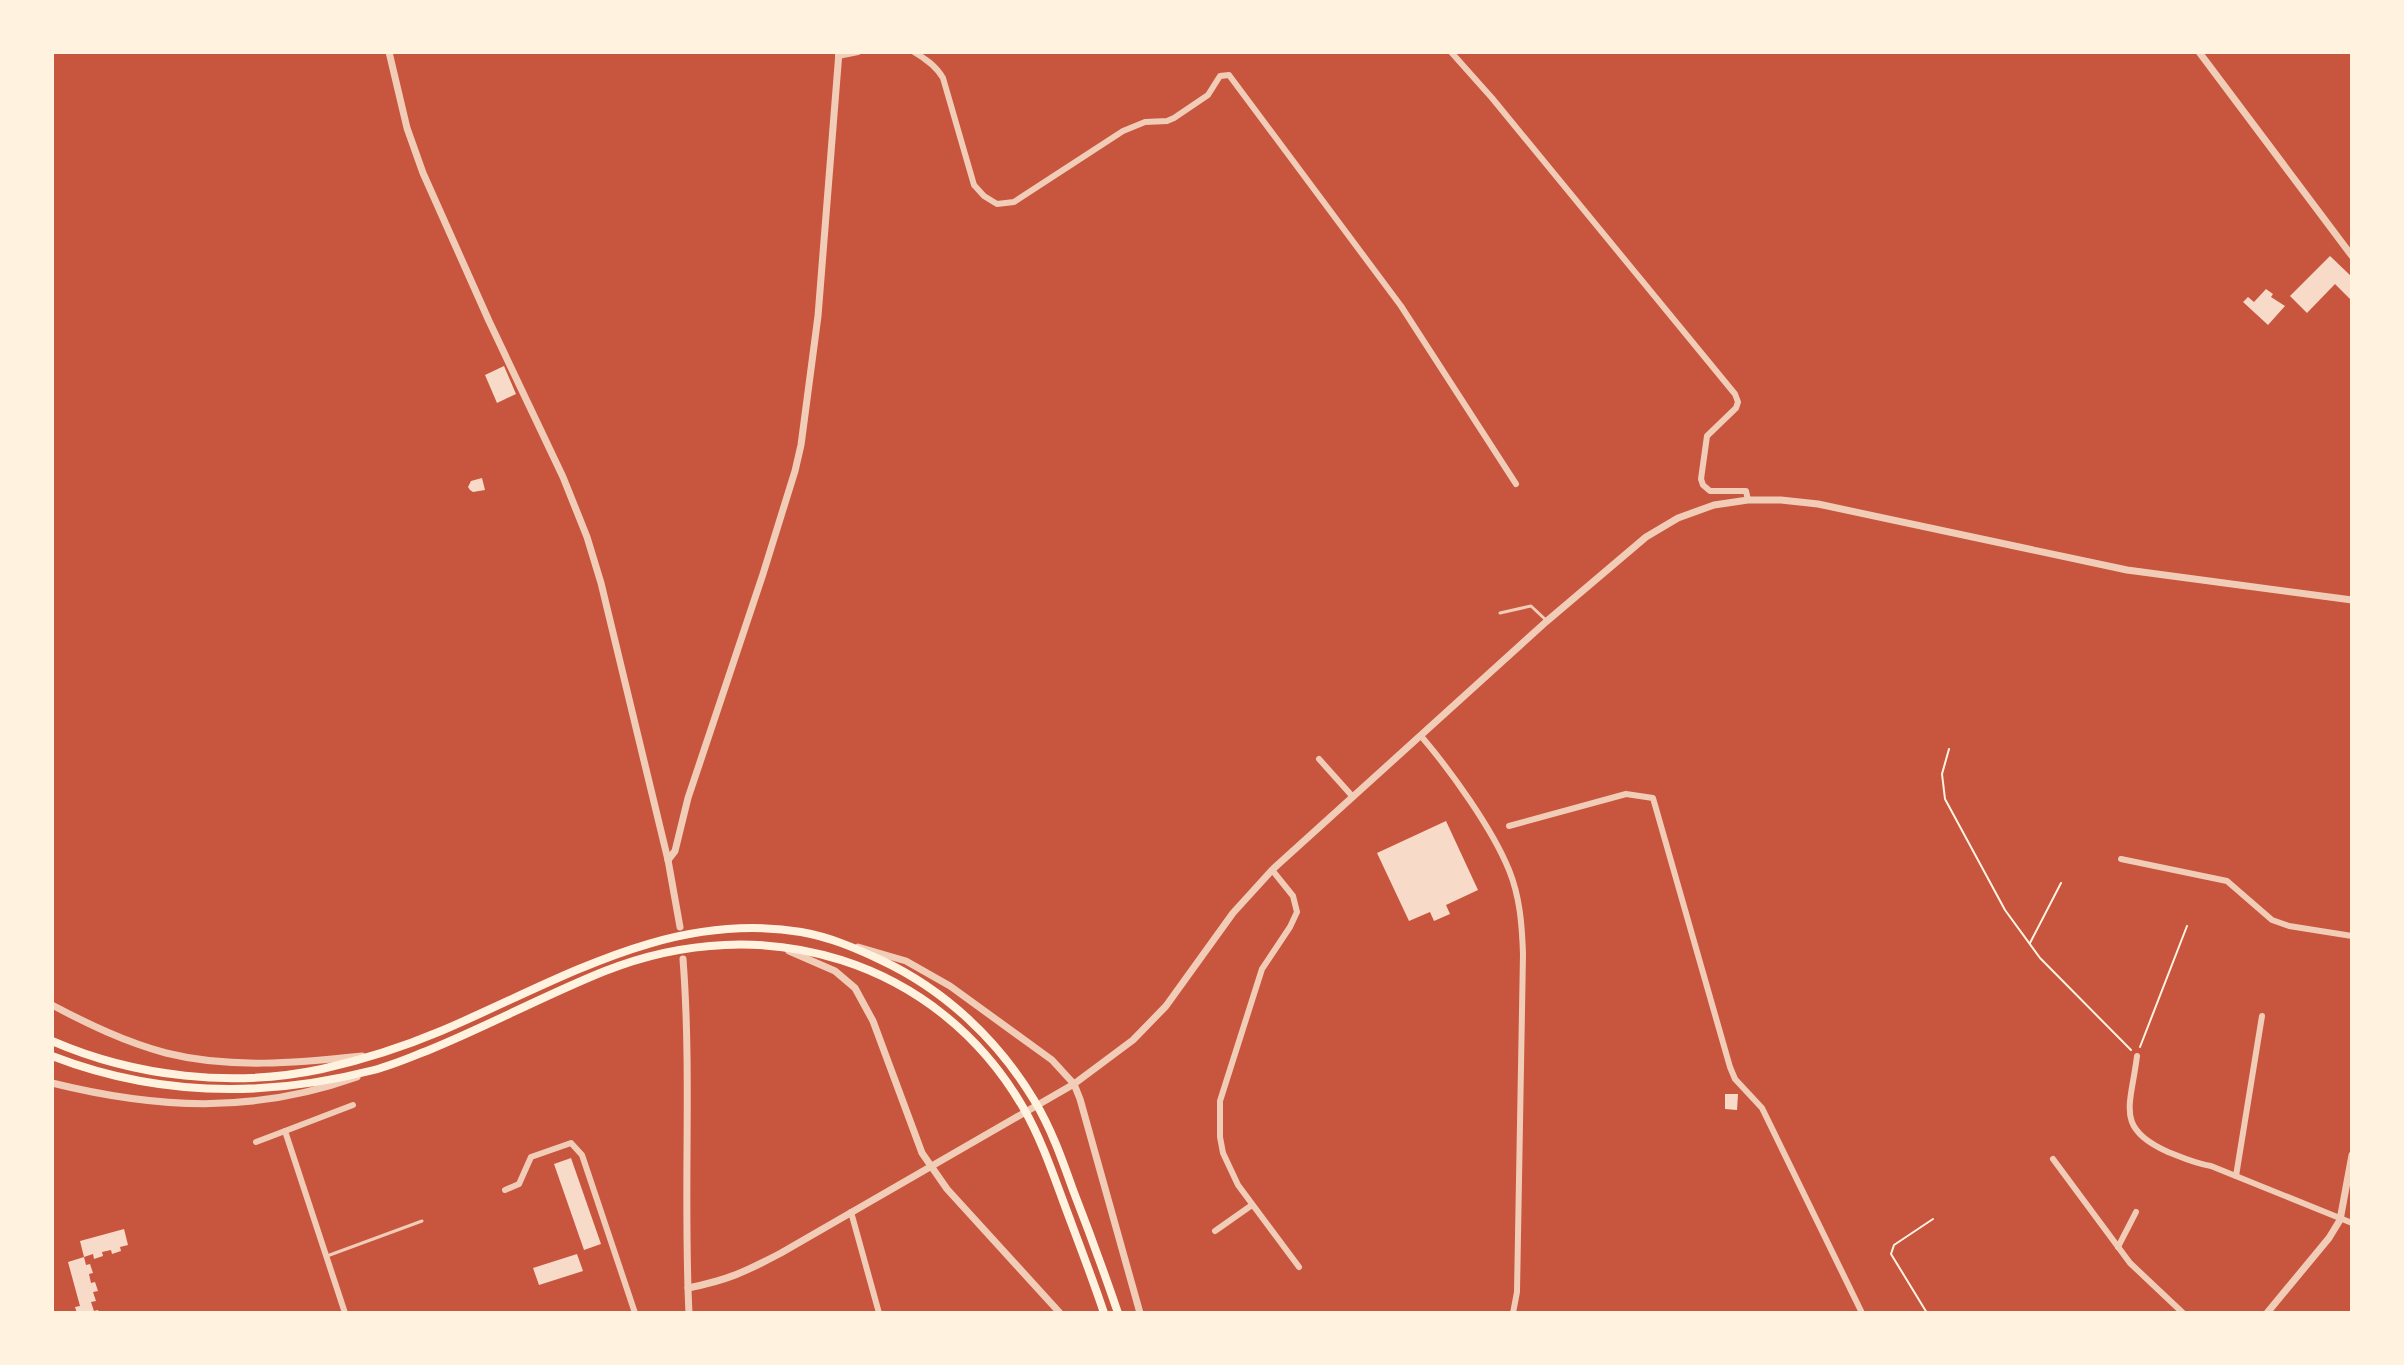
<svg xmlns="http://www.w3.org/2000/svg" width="2404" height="1365" font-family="'IBM Plex Serif',serif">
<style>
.building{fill:#f7dbc8}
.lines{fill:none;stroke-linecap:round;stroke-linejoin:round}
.path{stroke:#fff3e0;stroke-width:2}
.service{stroke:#f1ccb7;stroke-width:3}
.minor{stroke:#f1ccb7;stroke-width:6}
.tertiary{stroke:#f1ccb7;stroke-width:7}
.secondary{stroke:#fff3e0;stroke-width:8}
</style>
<rect width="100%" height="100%" fill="#c8553d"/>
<!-- building -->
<g class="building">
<polygon points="2330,256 2352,277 2352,301 2335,284 2307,313 2290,296"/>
<polygon points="2266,289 2273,294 2271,297 2285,306 2268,325 2243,302 2248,297 2254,302"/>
<polygon points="504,366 516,394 497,403 485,375"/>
<polygon points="482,478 485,490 473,492 470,490 468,487 471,481"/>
<polygon points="1446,821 1478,890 1446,905 1450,914 1434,921 1430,912 1409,921 1377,853"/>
<polygon points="1725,1094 1738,1094 1737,1110 1725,1109"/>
<polygon points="571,1158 601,1244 584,1250 554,1164"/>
<polygon points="124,1229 128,1245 120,1247 121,1251 112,1254 111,1250 102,1252 103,1256 94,1259 93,1254 84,1257 80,1241"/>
<polygon points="577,1254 583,1271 539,1285 533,1268"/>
<polygon points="84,1257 86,1265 90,1264 93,1273 89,1274 91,1283 95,1282 98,1291 93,1292 96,1301 91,1302 94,1311 98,1310 99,1313 77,1313 75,1307 80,1306 68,1262"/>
</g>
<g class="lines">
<!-- path -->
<g class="path">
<polyline points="1949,749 1942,774 1945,799 2005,910 2040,958 2131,1050"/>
<polyline points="2030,943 2061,883"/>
<polyline points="2140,1047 2187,926"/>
<polyline points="1927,1313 1891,1254 1894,1245 1933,1219"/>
</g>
<!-- service -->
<g class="service">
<polyline points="1500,613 1531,606 1547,621"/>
<polyline points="327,1256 422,1221"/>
</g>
<!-- minor -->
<g class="minor">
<path d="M914 52C926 59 936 66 943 78L974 185 984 196 997 204 1014 202 1123 131 1145 122 1167 121 1174 118 1208 95 1220 76 1229 75 1401 306 1516 484"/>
<polyline points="1451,52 1492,98 1735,394 1738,402 1736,408 1707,436 1701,479 1703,485 1710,491 1746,491 1748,500"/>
<polyline points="838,56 858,52"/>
<path d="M1421 736C1450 770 1492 828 1509 870 1520 897 1522 925 1523 954L1517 1292 1513 1313"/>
<polyline points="1319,759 1353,797"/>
<polyline points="1509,826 1626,794 1653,798 1730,1067 1735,1079 1762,1108 1862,1313"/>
<polyline points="2121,859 2227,881 2272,920 2289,926 2352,936"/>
<polyline points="1272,870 1293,896 1297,912 1290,927 1262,969 1220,1101 1220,1137 1223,1153 1238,1185 1299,1267"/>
<path d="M2137 1056C2131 1106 2114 1128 2168 1152 2183 1158 2196 1164 2211 1166L2352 1223"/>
<polyline points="256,1142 285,1131"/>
<polyline points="2053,1159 2130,1263 2183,1313"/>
<polyline points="2236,1176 2262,1016"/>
<polyline points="505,1190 519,1184 531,1157 571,1143 582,1155 635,1313"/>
<polyline points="851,1212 879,1313"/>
<polyline points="1215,1231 1252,1205"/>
<polyline points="2118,1247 2136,1212"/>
<polyline points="345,1313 285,1131 353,1105"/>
</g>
<!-- tertiary -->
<g class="tertiary">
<polyline points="389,52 407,128 423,173 489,321 563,477 587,537 601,583 668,860 680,927"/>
<polyline points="2199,52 2352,256"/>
<polyline points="668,860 675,851 688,798 763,574 795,471 801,445 818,316 839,52"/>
<polyline points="858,947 906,961 950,986 1052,1060 1074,1084 1080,1099 1140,1313"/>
<polyline points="789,951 835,971 855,988 873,1021 922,1153 947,1189 1060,1313"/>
<path d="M683 959C692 1077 683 1195 689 1313"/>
<path d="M52 1005C88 1024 125 1042 166 1053 230 1069 296 1063 362 1056"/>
<path d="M52 1083C157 1109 253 1114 357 1077"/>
<path d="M688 1288C728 1280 745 1272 781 1253L1074 1084 1133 1040 1166 1006 1233 913 1272 870 1547 621 1646 537 1678 518 1714 505 1748 500H1781L1818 504 2127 570 2352 600"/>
<polyline points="2267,1313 2329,1238 2340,1220 2352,1155"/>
</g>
<!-- secondary -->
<g class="secondary">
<path d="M52 1041C135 1077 233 1088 322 1069 362 1060 403 1047 441 1031 557 982 669 910 801 932 830 937 855 948 881 960 945 990 998 1040 1034 1100 1051 1128 1062 1159 1073 1190 1089 1231 1104 1272 1118 1313"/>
<path d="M52 1056C158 1097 265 1098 374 1070 393 1065 411 1057 429 1050 488 1026 545 995 605 971 763 908 938 959 1024 1109 1040 1137 1051 1168 1062 1198 1076 1236 1091 1274 1104 1313"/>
</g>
</g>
<!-- border -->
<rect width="2404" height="1365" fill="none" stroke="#fff3e0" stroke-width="108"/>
</svg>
